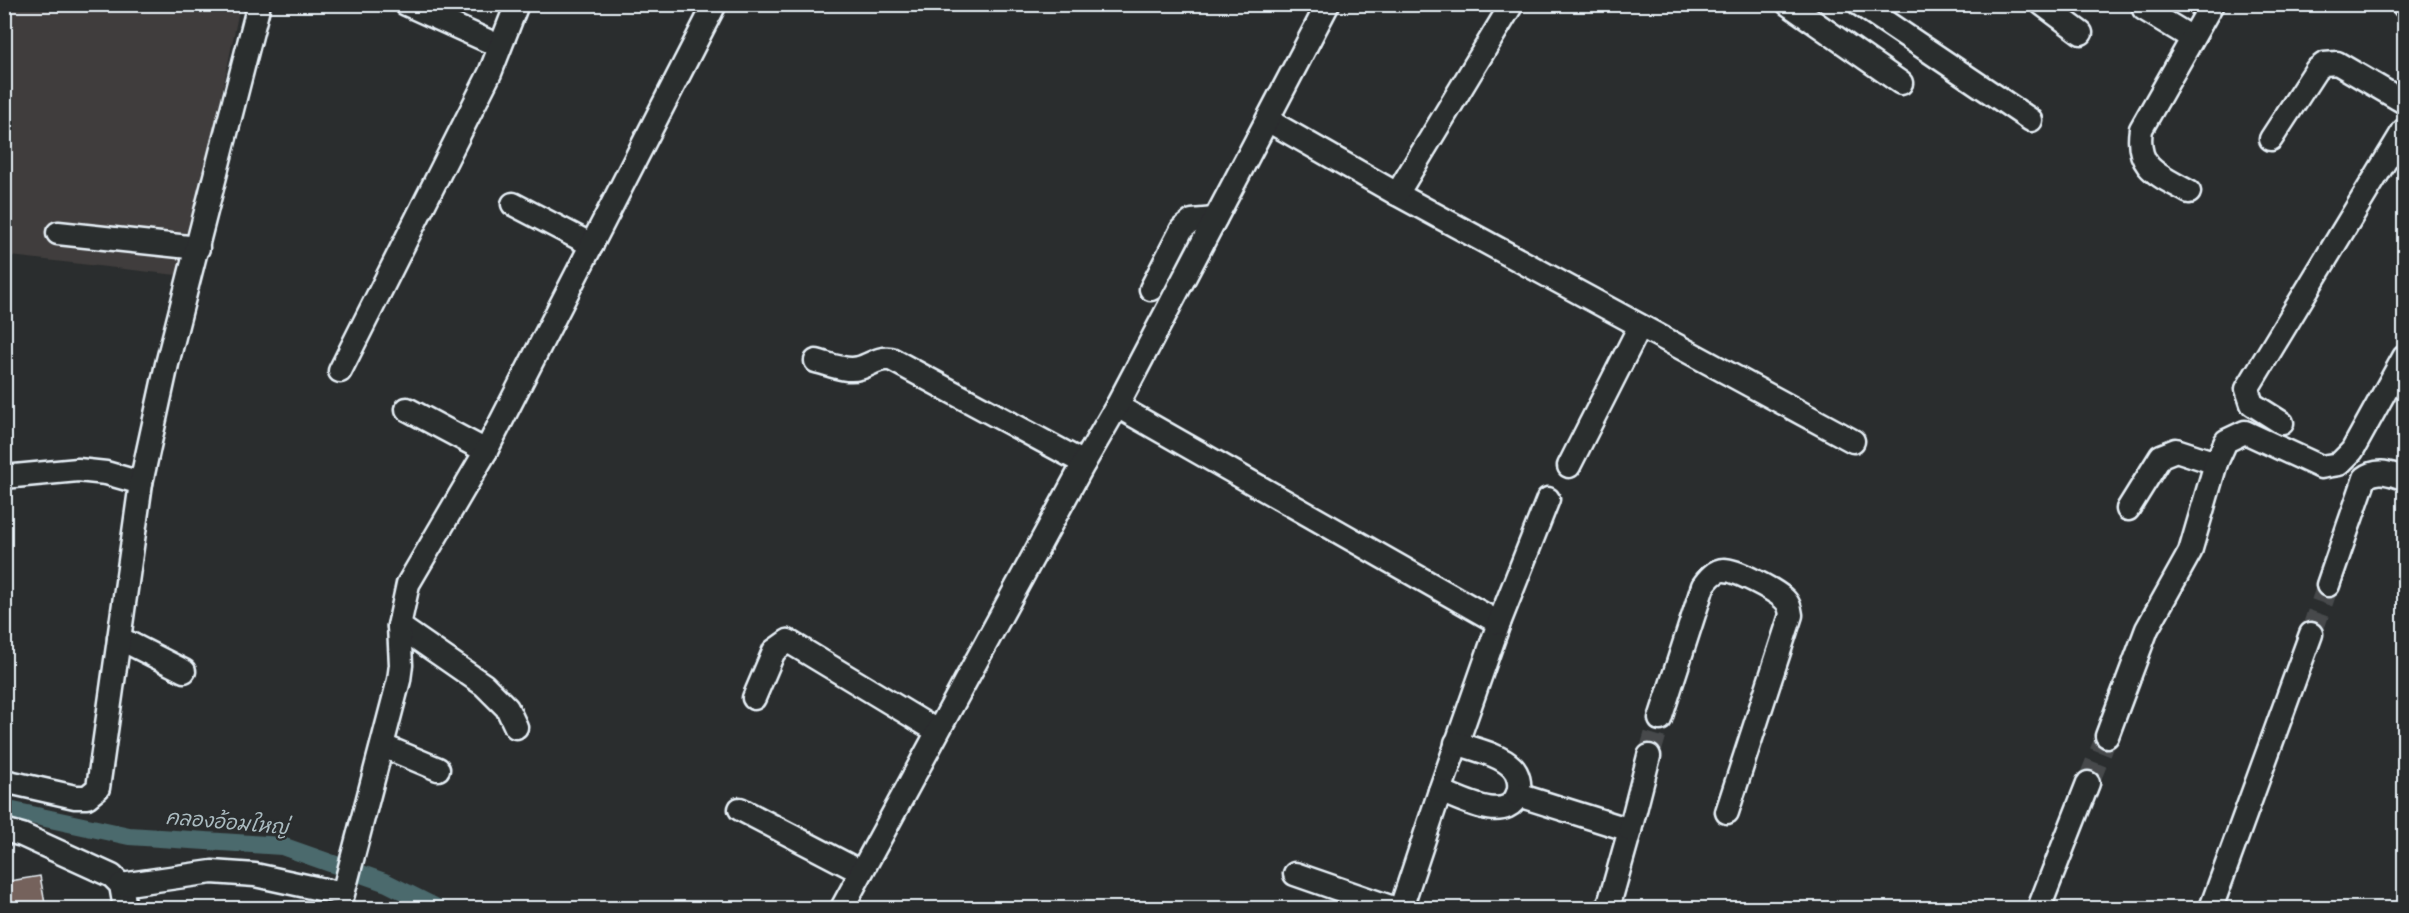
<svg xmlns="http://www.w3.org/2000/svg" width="2409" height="913" font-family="'Comic Neue','Playpen Sans Thai',sans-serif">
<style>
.built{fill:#403d3c}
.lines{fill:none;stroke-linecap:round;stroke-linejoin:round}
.canal{stroke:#4c6a6d;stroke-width:18}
.building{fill:#74625c;stroke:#e8f1f8;stroke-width:1.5}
.minor-tunnel{stroke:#464a4c;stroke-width:22;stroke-dasharray:22 11;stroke-linecap:butt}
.minor-casing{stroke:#e8f1f8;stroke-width:27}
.minor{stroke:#2a2d2e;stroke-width:22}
.labels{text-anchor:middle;stroke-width:4.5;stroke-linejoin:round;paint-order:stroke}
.water-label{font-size:20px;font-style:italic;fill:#aabbc0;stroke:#2a2d2e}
</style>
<rect width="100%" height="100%" fill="#2a2d2e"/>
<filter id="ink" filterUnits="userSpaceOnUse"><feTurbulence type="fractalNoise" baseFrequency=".0167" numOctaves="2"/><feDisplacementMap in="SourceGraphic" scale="12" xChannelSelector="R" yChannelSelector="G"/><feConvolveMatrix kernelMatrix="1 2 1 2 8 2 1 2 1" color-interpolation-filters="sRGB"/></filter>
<g filter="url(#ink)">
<!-- built -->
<polygon class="built" points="5,5 240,5 185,276 11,256 5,303"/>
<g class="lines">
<!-- canal -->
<polyline class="canal" points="4,809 129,836 282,846 387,883 437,908"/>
</g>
<!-- building -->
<polygon class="building" points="40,876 46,909 4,909 4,882"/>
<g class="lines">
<!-- minor-tunnel -->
<g class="minor-tunnel">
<polyline points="2311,634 2328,585"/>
<polyline points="1649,756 1660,719"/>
<polyline points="2088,783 2107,736"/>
</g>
<!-- minor casing -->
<g class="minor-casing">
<g id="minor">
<polyline points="406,4 499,46"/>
<polyline points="1788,4 1901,83"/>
<polyline points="1859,4 2031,120"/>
<polyline points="2042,4 2081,33"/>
<polyline points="2403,4 2404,6"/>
<polyline points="2144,9 2192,38"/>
<polyline points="1269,121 1397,194 1853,441"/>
<polyline points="2271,139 2316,70 2324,64 2337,63 2404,102"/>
<path d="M2189 192C2159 175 2135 169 2141 129L2212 4"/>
<polyline points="1397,194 1512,4"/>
<polyline points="513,204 592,245"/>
<polyline points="58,233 198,248"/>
<polyline points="1151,289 1182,229 1192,221 1215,219"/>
<path d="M816 361C829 364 846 372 859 368 871 365 878 357 891 359L1084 463"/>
<polyline points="340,371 490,73 517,4"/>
<polyline points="1117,406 1499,623 1440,791 1401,908"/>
<polyline points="407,409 486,451"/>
<polyline points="2282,423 2252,404 2247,389 2404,130"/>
<polyline points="1569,466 1640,326"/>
<polyline points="4,477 78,470 106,473 141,483"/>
<polyline points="2128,509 2161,456 2176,450 2216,463"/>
<path d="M2328 585 2365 478C2378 468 2390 474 2404 478"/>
<polyline points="1499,623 1548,499"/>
<polyline points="399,626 484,685 507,708 516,727"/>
<polyline points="119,638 184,671"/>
<polyline points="754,698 774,651 788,641 937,731"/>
<path d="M1660 719 1703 586C1708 579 1715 570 1724 570 1737 570 1774 590 1783 598 1789 603 1790 608 1791 615L1727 812"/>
<polyline points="2107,736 2147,629 2190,552 2216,463 2226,441 2245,432 2321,467 2339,464 2352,451 2404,357"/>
<polyline points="383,746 438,769"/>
<polyline points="4,781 75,797 87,797 98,788 141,483 167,364 259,4"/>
<path d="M1440 791C1459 798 1508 826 1518 793 1521 784 1518 773 1512 767 1499 754 1473 749 1456 743"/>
<polyline points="1518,795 1630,830 1608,908"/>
<polyline points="740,809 861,872"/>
<polyline points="4,830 22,835 112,876 121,885 125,908"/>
<polyline points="1630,830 1649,756"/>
<polyline points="1295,874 1393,908"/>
<polyline points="121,885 212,872 255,875 343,894 399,680 401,665 399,626 408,584 486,451 715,4"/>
<polyline points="842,908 1084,463 1117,406 1328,4"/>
<polyline points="2039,908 2088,783"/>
<polyline points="2211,908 2311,634"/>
</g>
</g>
<!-- minor -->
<use href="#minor" class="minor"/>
</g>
</g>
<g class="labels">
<!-- water labels -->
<g class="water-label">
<text transform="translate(227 822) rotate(5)" y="7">คลองอ้อมใหญ่</text>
</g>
</g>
<!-- margin -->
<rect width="2409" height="913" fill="none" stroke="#2a2d2e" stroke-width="24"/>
<rect x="12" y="12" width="2385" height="889" fill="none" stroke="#e8f1f8" stroke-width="2" filter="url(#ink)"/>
</svg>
